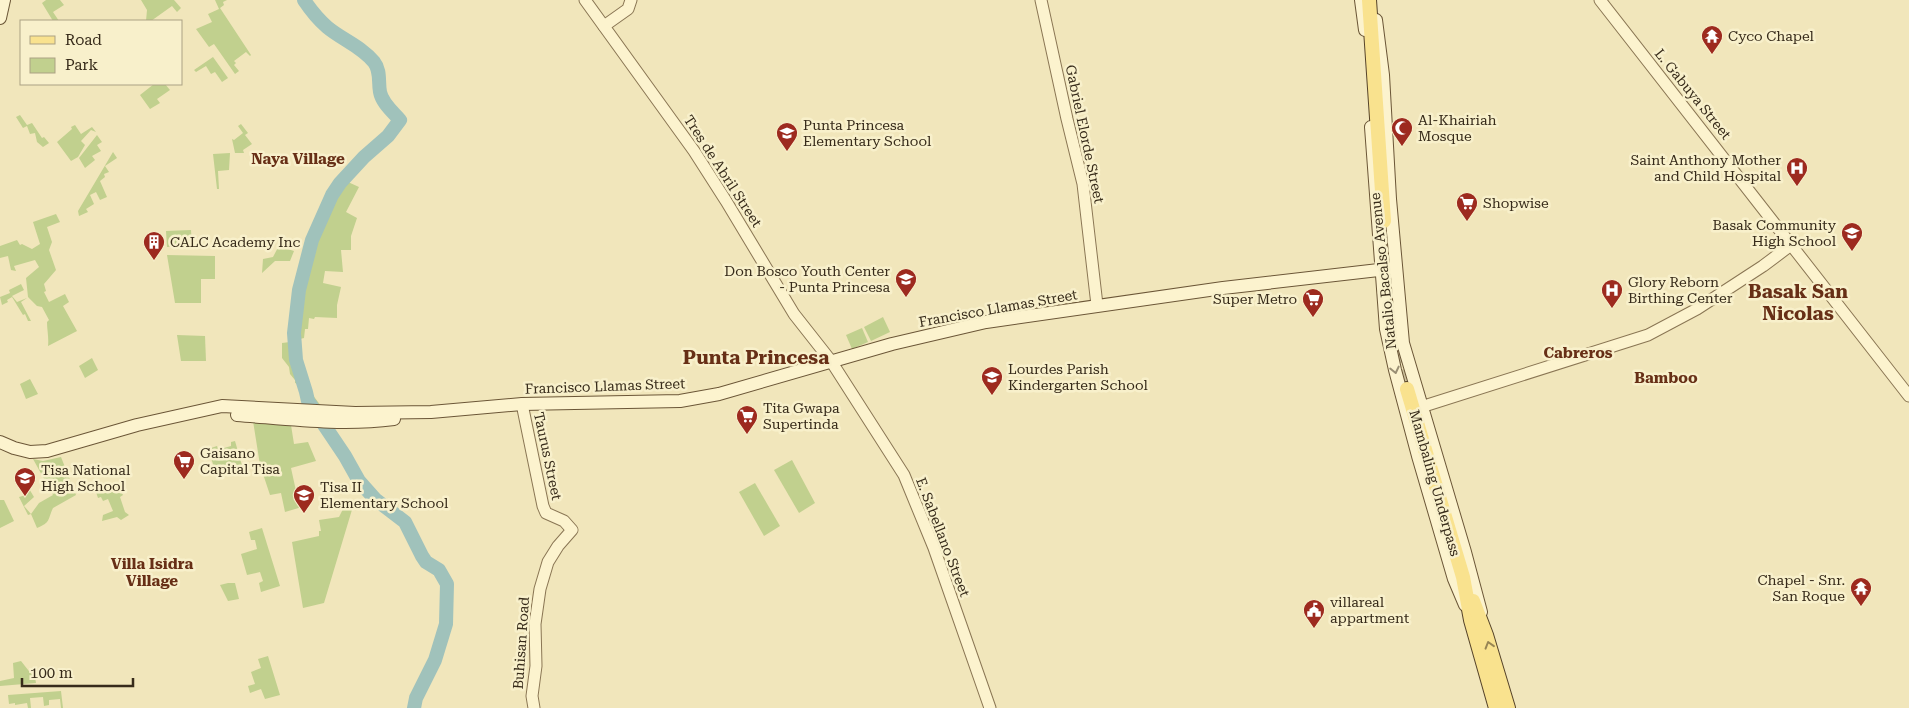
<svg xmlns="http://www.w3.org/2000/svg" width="1909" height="708" font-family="'Roboto Serif',serif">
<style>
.green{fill:#c1d08e}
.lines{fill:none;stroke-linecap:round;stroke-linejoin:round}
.river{stroke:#a0c2bb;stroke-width:14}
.primary-tunnel{stroke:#ccc19b;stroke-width:14;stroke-dasharray:14 7;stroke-linecap:butt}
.tertiary-casing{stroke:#8a7654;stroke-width:13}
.secondary-casing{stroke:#6b5637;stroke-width:14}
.primary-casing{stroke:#564329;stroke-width:16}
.tertiary{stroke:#fcf3ce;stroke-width:11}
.secondary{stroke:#fcf3ce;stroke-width:12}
.primary{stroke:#f9e28e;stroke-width:14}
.oneway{stroke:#9a8f74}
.oneway2{stroke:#988654}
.labels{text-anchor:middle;stroke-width:5;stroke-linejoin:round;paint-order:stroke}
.poi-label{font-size:14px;fill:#372b1a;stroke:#f8f0cb;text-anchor:start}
.street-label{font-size:14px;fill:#372b1a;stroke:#f8f0cb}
.neighbourhood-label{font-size:15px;font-weight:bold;fill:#672f16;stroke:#f8f0cb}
.district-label{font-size:19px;font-weight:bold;fill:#672f16;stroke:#f8f0cb}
</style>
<rect width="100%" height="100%" fill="#f1e6bb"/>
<!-- green -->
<g class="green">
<polygon points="46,0 60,0 64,5 53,12 59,21 53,21 42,3"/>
<polygon points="141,0 174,0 181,8 177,12 172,6 151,21 146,21 147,10"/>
<polygon points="215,0 227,0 223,2 224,5 220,8 251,55 250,56 246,52 234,61 236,63 234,65 239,71 235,74 214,44 209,47 196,29 212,22 208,14 219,9"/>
<polygon points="303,0 310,0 327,20 335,25 330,34 313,18 305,8 308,6"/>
<polygon points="213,57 228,78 222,82 215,72 211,74 206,66 196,72 194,70"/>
<polygon points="154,84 165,84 170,90 157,99 160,103 150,109 140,95"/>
<polygon points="20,115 27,125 32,123 42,138 44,137 49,143 43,147 37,142 35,133 30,134 27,126 23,128 16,117"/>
<polygon points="241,124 248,133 245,135 252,144 243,150 244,153 235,153 232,139 234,140 243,133 238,126"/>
<polygon points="75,125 81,134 92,127 96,132 91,130 81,141 85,145 78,157 71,161 57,142 72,129 71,127"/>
<polygon points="97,135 102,142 97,145 101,151 92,156 95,160 85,168 79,158"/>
<polygon points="113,152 117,158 105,166 109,172 104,174 105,177 100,181 107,197 100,200 96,192 90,195 94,204 86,209 88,212 79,216 78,211"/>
<polygon points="230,153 229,170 218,171 219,189 217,189 213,154"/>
<polygon points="347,170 353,175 348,182 359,187 346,212 357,218 351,236 351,250 341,250 343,272 325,271 323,283 341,287 337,305 337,318 315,317 314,319 309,318 308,329 305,329 304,338 300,339 302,370 309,390 321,406 308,405 302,385 295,383 295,380 290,374 289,367 282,358 282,343 290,342 301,273 298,272 306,249 310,249 317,226 325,213 324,205 332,185"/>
<path d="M56 214 60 222 47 227 52 242 49 250 56 270 44 284 46 291 44 292 49 302 65 294 69 302 63 306 77 331 48 346C49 338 47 330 47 322L49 320 42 307 37 306 28 297 26 278 39 267 35 260 14 266 16 271 11 270 8 256 0 258V246L17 240 20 245 22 244 32 249 40 244 33 222Z"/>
<polygon points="191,230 192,246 167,247 166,231"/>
<polygon points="283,238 294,241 293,244 283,241 281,247 294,251 290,261 275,261 262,273 263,259 273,257"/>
<polygon points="167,255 215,256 215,279 201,279 201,303 175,303"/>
<polygon points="21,284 24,290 12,296 17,302 27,298 21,302 31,321 28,321 25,314 23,315 12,297 7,300 8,302 2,305 0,297 10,293 9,290"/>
<polygon points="883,317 890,332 871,341 864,327"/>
<polygon points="862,328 868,342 852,349 846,335"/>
<polygon points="177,335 205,336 206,361 181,361"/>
<polygon points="92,358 98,370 85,378 79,366"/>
<polygon points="30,379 38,394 26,399 20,384"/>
<polygon points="253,421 291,425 294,444 308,442 316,461 291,468 298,500 300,500 302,507 285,512 281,493 270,495 260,465"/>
<polygon points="235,441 243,469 217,476 208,449 217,446 219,452 224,451 224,448 231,446 231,442"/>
<path d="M61 457 76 495 53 508C47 521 51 522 37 528L31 514 28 515 19 497 26 495 23 482H25L34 497 24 506 31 514 39 503 53 495 33 459 43 461Z"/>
<polygon points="792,460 815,503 799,513 774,470"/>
<polygon points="755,483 780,526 764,536 739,492"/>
<polygon points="119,488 123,495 120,497 125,512 129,515 121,520 117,517 102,521 103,515 113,511 108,499 103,501 101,497 98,498 96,492 104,492"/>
<polygon points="0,500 4,500 14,521 0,528"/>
<polygon points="354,503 324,603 303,608 292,542 319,536 319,531 321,531 319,520 339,517 343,509"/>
<polygon points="262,528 280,586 261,592 259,583 263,581 260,572 247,575 241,554 257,549 255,540 251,540 249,532"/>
<polygon points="228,583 235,583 239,599 228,601 220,585"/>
<polygon points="268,656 280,695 265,699 261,689 250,693 248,686 255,684 251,672 261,668 258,659"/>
<polygon points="21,661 32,675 34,672 36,683 0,686 0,681 14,678 13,663"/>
<polygon points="61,691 63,708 61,708 60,699 49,700 49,705 44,706 43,697 30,698 31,708 28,708 27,703 15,705 15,703 9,704 8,695"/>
</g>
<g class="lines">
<!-- river -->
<path class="river" d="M304 0C310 9 318 19 327 27 341 39 361 46 374 62 381 71 378 81 380 92 382 103 393 112 400 120L388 136 364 157 340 183 332 195 312 240 299 290 294 333 296 360 306 392 308 401 345 456 359 481 375 499 405 522 422 556 426 562 439 570 447 584 446 624 435 660 416 698 414 708"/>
<!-- primary-tunnel -->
<polyline class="primary-tunnel" points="1384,224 1396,342 1407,389"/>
<!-- tertiary casing -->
<g class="tertiary-casing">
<g id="tertiary">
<polyline points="585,0 694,151 726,201 794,314 831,361 904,475 934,548 990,708"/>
<polyline points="1041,0 1067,119 1083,184 1097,305"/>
<polyline points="1600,0 1909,396"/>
<polyline points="604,26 628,9 631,0"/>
<polyline points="522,404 543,506 546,513 564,521 572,530 558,546 548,562 540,589 535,624 536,666 532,696 534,708"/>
<polyline points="1421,407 1648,335 1697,309 1763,266 1791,245"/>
</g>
</g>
<!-- secondary casing -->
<g class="secondary-casing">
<g id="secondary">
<polyline points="1361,0 1365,30"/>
<polyline points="0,18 4,0"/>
<polyline points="1376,20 1383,75 1390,199 1403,343 1465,552 1481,612"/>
<polyline points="1371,127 1386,329 1395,370 1418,456 1454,579 1465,605"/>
<path d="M237 415C290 419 341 426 394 419"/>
<polyline points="0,442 14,448 30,452 47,451 137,425 222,406 355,413 431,412 522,404 680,401 719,394 892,344 986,322 1223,288 1396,268"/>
</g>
</g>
<!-- primary casing -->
<g class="primary-casing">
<g id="primary">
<polyline points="1369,0 1384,221"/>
<polyline points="1407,389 1463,577 1471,620 1496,708"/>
<polyline points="1473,601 1486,635 1508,708"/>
</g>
</g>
<!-- tertiary -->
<use href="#tertiary" class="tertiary"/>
<!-- secondary -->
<use href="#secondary" class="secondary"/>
<!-- primary -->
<use href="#primary" class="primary"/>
</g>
<!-- one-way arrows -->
<defs><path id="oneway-chevron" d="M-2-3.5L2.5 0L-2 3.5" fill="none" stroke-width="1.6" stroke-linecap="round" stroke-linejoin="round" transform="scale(1.25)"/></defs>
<use class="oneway" href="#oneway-chevron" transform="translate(1395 370) rotate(77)"/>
<use class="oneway2" href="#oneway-chevron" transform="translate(1489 645) rotate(-107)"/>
<!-- icons -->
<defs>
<g id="temple-pin" transform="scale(1.125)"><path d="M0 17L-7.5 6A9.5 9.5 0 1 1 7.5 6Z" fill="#9d2a1f" stroke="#f8f0cb"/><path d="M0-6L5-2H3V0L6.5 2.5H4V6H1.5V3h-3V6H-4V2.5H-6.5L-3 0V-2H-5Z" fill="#fff"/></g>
<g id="mosque-pin" transform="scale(1.125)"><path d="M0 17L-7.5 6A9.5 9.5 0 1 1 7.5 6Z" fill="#9d2a1f" stroke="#f8f0cb"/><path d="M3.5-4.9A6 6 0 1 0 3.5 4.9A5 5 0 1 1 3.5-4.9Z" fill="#fff"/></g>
<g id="school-pin" transform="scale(1.125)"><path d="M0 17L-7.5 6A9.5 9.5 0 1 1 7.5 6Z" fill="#9d2a1f" stroke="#f8f0cb"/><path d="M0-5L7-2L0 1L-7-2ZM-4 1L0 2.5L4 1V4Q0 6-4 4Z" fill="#fff"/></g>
<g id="hospital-pin" transform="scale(1.125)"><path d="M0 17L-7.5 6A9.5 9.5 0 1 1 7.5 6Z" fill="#9d2a1f" stroke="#f8f0cb"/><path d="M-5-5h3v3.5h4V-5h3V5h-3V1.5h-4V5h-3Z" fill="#fff"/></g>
<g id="supermarket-pin" transform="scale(1.125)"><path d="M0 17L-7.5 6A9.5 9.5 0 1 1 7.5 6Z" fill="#9d2a1f" stroke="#f8f0cb"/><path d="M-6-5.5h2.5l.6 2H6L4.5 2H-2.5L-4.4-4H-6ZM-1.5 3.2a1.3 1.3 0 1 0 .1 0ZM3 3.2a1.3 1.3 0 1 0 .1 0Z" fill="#fff"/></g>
<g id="building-pin" transform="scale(1.125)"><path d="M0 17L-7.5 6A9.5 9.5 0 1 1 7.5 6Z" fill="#9d2a1f" stroke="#f8f0cb"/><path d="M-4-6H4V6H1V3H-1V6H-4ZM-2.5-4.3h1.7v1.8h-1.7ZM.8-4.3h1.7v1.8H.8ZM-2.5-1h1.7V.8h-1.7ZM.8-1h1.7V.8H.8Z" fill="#fff"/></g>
<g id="civic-pin" transform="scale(1.125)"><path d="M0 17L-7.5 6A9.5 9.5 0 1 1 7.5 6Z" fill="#9d2a1f" stroke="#f8f0cb"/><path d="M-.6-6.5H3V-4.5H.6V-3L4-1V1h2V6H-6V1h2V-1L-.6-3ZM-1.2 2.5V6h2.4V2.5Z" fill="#fff"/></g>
</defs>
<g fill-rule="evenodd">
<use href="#temple-pin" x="1712" y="36"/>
<use href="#mosque-pin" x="1402" y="128"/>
<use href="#school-pin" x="787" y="133"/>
<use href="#hospital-pin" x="1797" y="168"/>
<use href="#supermarket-pin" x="1467" y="203"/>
<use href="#school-pin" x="1852" y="233"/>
<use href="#building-pin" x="154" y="242"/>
<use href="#school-pin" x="906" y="279"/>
<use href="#hospital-pin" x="1612" y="290"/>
<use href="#supermarket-pin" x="1313" y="299"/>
<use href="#school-pin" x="992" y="377"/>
<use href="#supermarket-pin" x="747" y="416"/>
<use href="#supermarket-pin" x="184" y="461"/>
<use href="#school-pin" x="25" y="478"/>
<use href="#school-pin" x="304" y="495"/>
<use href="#temple-pin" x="1861" y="588"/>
<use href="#civic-pin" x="1314" y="610"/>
</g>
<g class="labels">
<!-- poi labels -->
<g class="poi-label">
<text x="1728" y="41">Cyco Chapel</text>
<text x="1418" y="125">Al-Khairiah<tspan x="1418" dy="16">Mosque</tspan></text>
<text x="803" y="130">Punta Princesa<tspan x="803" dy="16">Elementary School</tspan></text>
<text x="1781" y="165" text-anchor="end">Saint Anthony Mother<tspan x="1781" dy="16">and Child Hospital</tspan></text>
<text x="1483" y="208">Shopwise</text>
<text x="1836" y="230" text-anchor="end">Basak Community<tspan x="1836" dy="16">High School</tspan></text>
<text x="170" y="247">CALC Academy Inc</text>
<text x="890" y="276" text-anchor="end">Don Bosco Youth Center<tspan x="890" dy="16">- Punta Princesa</tspan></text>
<text x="1628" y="287">Glory Reborn<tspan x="1628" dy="16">Birthing Center</tspan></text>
<text x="1297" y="304" text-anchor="end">Super Metro</text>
<text x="1008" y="374">Lourdes Parish<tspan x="1008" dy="16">Kindergarten School</tspan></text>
<text x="763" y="413">Tita Gwapa<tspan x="763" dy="16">Supertinda</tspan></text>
<text x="200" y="458">Gaisano<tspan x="200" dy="16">Capital Tisa</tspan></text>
<text x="41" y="475">Tisa National<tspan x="41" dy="16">High School</tspan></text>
<text x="320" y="492">Tisa II<tspan x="320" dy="16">Elementary School</tspan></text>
<text x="1845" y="585" text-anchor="end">Chapel - Snr.<tspan x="1845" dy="16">San Roque</tspan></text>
<text x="1330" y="607">villareal<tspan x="1330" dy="16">appartment</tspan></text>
</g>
<!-- street labels -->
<g class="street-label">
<text transform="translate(1693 94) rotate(51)" y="5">L. Gabuya Street</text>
<text transform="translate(1085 134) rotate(78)" y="5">Gabriel Elorde Street</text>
<text transform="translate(723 171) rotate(57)" y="5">Tres de Abril Street</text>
<text transform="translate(1383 271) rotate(-96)" y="5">Natalio Bacalso Avenue</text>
<text transform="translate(998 308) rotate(-10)" y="5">Francisco Llamas Street</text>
<text transform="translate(605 386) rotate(-2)" y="5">Francisco Llamas Street</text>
<text transform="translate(548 456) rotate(78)" y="5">Taurus Street</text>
<text transform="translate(1435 483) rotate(74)" y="5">Mambaling Underpass</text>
<text transform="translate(943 537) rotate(69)" y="5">E. Sabellano Street</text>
<text transform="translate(521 643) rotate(-86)" y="5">Buhisan Road</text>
</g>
<!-- neighbourhood labels -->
<g class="neighbourhood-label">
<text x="298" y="164">Naya Village</text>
<text x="1578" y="358">Cabreros</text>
<text x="1666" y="383">Bamboo</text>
<text x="152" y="569">Villa Isidra<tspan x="152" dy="17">Village</tspan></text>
</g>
<!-- district labels -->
<g class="district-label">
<text x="1798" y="298">Basak San<tspan x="1798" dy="22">Nicolas</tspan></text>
<text x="756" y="364">Punta Princesa</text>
</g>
</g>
<!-- legend -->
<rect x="20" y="20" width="162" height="65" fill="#f8f0cb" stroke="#aba184"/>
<rect x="30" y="36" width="25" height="8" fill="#f9e28e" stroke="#aba184"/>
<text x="65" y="45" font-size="15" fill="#372b1a">Road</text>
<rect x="30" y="58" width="25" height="15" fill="#c1d08e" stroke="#aba184"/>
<text x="65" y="70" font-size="15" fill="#372b1a">Park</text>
<!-- scale -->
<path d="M22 678v8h111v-8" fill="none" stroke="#372b1a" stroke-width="2.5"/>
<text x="30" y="678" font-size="15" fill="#372b1a" stroke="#f8f0cb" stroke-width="4" paint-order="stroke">100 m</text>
</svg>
